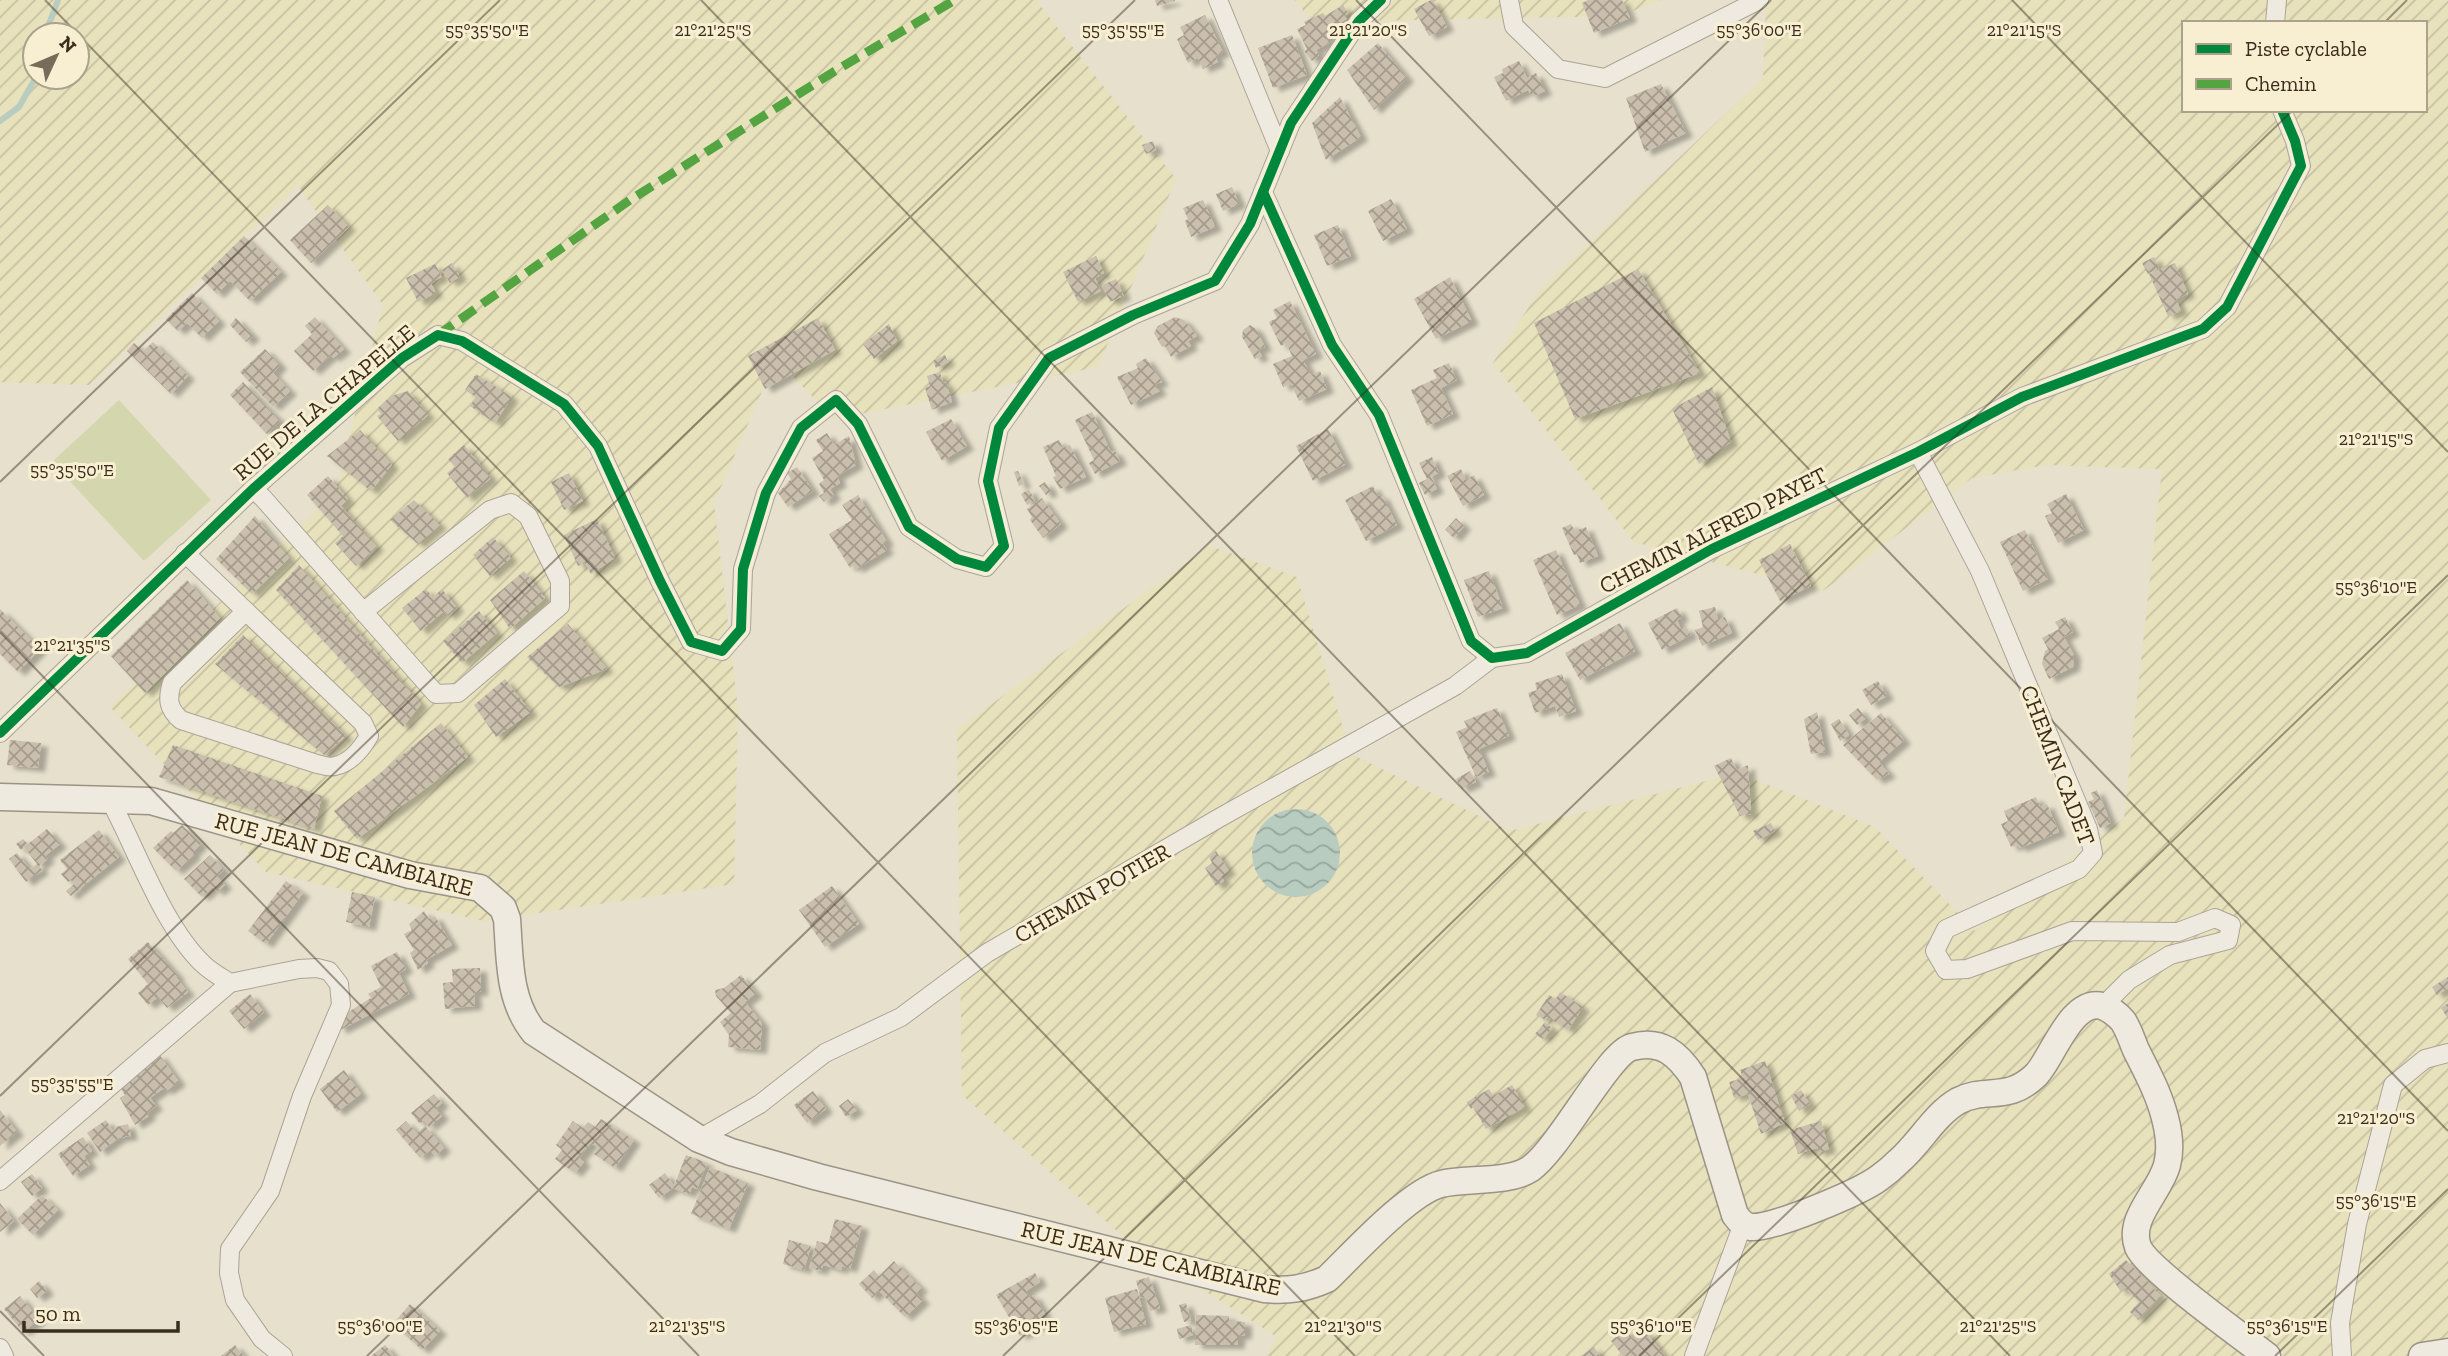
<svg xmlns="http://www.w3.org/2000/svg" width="2448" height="1356" font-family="'Zilla Slab',serif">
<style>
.farmland{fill:url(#farmland-furrows);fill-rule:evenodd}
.park{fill:#d4d7ae}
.water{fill:url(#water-waves)}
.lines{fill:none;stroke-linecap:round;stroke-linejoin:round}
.stream{stroke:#b8ccc0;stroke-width:6}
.building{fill:url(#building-cross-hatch);filter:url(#shadow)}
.street-casing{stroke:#aba496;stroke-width:20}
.secondary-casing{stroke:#9b9485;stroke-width:29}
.street{stroke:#eeeadf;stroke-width:18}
.secondary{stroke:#eeeadf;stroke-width:26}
.quiet{stroke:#54a441;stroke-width:9;stroke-dasharray:18 9;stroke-linecap:butt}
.cycleway-casing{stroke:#f8efd2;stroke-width:15}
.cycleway{stroke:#00873e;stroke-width:10}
.ticks{fill:none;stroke:#3a2d1d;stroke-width:2;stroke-opacity:0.45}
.labels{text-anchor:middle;stroke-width:6;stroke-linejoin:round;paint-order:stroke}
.street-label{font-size:23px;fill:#3a2d1d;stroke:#f8efd2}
.ticks-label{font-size:18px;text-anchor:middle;fill:#3a2d1d;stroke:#f8efd2;stroke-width:6;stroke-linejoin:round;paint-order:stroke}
</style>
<defs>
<pattern id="farmland-furrows" width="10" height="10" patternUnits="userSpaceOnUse" patternTransform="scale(1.75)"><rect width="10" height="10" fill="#e7e1bc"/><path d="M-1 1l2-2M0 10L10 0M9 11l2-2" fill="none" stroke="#c7c1a1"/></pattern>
<pattern id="water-waves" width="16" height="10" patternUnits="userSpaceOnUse" patternTransform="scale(1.75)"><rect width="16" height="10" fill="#b8ccc0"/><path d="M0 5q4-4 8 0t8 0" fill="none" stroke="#97a69b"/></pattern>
<pattern id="building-cross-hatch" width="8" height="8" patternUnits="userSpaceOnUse" patternTransform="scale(1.75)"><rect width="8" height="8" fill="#cabead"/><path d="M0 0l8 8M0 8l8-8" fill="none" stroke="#a59b8c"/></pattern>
<filter id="shadow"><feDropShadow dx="7" dy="4" stdDeviation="2" flood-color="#0004"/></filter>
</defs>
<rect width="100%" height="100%" fill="#e6e0cc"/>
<!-- farmland -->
<g class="farmland">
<path d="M0 0H1036L1176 179 1098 367 834 419 776 359 714 503 738 709 734 884 484 921 266 872 110 707 335 493 383 305 298 186 89 385 0 382ZM35 35H77V77H35Z"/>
<polygon points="1295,0 1662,0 1619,16 1312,22"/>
<path d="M1766 0H2448V1356H1267L1277 1337 1133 1245 962 1095 957 729 1210 546 1297 577 1351 754 1510 831 1738 773 1875 827 1975 931 2124 818 2162 469 2046 465 1972 478 1823 591 1634 542 1493 363 1539 291 1763 78ZM2184 23H2425V110H2184Z"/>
</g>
<!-- park -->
<polygon class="park" points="119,400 211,500 144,561 52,462"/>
<!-- water -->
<circle class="water" cx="1296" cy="853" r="44"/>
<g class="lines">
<!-- stream -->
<g class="stream">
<polyline points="45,35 58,0"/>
<polyline points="0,121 19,107 36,77"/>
</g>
</g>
<!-- building -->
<g class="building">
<polygon points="1155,0 1175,0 1175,1 1157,6"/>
<polygon points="1431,0 1433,0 1447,27 1429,36 1414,9"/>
<polygon points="1588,0 1622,0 1630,18 1594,33 1582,3"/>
<polygon points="1343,5 1348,13 1345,15 1347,19 1332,28 1334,32 1326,39 1329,43 1316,50 1319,55 1312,61 1304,51 1307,49 1297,29 1306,25 1304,22 1323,13 1325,16"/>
<polygon points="1205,15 1223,52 1215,56 1218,62 1203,69 1198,58 1188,63 1177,39 1184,35 1180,27"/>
<polygon points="1292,35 1307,75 1273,88 1258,48"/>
<polygon points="1378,43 1407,78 1374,110 1347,70"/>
<polygon points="1519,61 1527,78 1536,73 1545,91 1532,97 1528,90 1506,101 1494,77 1503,73 1502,69"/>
<polygon points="1661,84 1686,133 1645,152 1626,98"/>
<polygon points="1340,97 1361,137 1326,160 1312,123"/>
<polygon points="1153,141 1156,150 1146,154 1142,145"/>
<polygon points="1232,187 1239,204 1223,211 1216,194"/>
<polygon points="1391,199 1407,229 1383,241 1368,211"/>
<polygon points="1203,200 1215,227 1191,237 1185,221 1188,219 1183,208"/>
<polygon points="328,205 349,227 311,263 290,240"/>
<polygon points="1338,225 1351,256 1327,266 1314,235"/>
<polygon points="244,236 281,272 250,301 230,281 217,294 201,278"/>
<polygon points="1096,256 1104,273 1095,278 1101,291 1078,302 1063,272"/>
<polygon points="2154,257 2159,268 2148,274 2142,263"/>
<polygon points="452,263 460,277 450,283 442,270"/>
<polygon points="2175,263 2188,294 2176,299 2181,311 2168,316 2149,274"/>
<polygon points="435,264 442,277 431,283 436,293 418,302 406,278"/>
<polygon points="1638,269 1700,373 1575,419 1534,323"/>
<polygon points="1450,277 1472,321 1436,339 1414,299"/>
<polygon points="1116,279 1124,296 1110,302 1102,285"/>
<polygon points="192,293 219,321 202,338 187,323 178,331 166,319"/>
<polygon points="1290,301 1316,354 1303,360 1311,375 1320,371 1327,389 1299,401 1291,384 1283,387 1273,364 1292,356 1286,343 1281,346 1269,322 1277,318 1273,310"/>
<polygon points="315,317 344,349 333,358 331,355 313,371 294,351 312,334 305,326"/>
<polygon points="1175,317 1184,320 1197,336 1188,341 1191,346 1171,357 1165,346 1162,347 1154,333 1158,326"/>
<polygon points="236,318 253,336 246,342 230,325"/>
<polygon points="818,318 835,350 765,389 748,356"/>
<polygon points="889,324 897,341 874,359 863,344"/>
<polygon points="1250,325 1256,329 1265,347 1258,350 1262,356 1255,359 1242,337 1243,330"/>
<polygon points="153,342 188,376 171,394 127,351 134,343 143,351"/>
<polygon points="265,349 280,365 273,373 290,391 273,407 240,372"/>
<polygon points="945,355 948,362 936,368 933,361"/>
<polygon points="1146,358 1162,382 1155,384 1160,391 1131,405 1117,377 1138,368 1136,364"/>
<polygon points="1449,363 1457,380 1441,388 1453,414 1427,426 1411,390 1437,378 1433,370"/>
<polygon points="940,372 943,383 946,382 952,402 932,410 925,388 930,386 927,376"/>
<polygon points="476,374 512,397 495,423 470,406 476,397 465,390"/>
<polygon points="243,382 280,421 267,434 230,395"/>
<polygon points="1712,387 1731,442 1699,464 1672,409"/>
<polygon points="408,391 428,415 398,441 377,416 381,414 377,409 391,396"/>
<polygon points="1092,412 1111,452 1115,451 1120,461 1095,474 1089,463 1094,460 1075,420"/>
<polygon points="951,419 967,446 942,461 926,432"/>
<polygon points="1328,429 1346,464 1313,481 1296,446"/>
<polygon points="360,430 392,465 371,491 327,456"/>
<polygon points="827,433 834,445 849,436 856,465 837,476 840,483 830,489 834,496 824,502 819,496 824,493 819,484 824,480 812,458 823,451 816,440"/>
<polygon points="1059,440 1063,448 1070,445 1086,477 1060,489 1053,477 1056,476 1043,447"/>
<polygon points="464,445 491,478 467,498 447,473 455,467 448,459"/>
<polygon points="1432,457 1439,473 1431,477 1437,489 1425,495 1419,483 1427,479 1419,463"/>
<polygon points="797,467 813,491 788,507 778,493 791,479 787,473"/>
<polygon points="1461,469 1466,480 1474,475 1484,495 1463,506 1447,476"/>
<polygon points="1018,471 1024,484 1019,486 1014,472"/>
<polygon points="569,473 583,501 564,510 551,482"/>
<polygon points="328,476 348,499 341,506 377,547 356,566 335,543 343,536 307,495"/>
<polygon points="1045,482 1051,491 1046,495 1039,486"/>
<polygon points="1373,486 1378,496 1382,495 1397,525 1366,541 1345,500"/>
<polygon points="1029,489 1035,501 1027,505 1021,494"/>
<polygon points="2066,494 2084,530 2058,543 2045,516 2052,513 2047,504"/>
<polygon points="858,495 887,542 883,544 887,550 856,569 854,565 850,568 829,534 852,520 842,505"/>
<polygon points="1042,498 1061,524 1043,538 1030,520 1032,517 1027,509"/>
<polygon points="414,500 440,525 418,544 390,520"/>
<polygon points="255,516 289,558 252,594 216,559"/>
<polygon points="1456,518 1464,526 1454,538 1445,530"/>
<polygon points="597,519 615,558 591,574 585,563 578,566 564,535"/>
<polygon points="1571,524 1575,531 1586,527 1598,556 1580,563 1577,554 1574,555 1562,528"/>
<polygon points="2025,530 2048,579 2023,591 2000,542"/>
<polygon points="493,537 511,558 490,576 473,555"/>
<polygon points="1790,544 1811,586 1780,601 1759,560"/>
<polygon points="1556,550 1580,605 1557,615 1533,560"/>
<polygon points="299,565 421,704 403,727 276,590"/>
<polygon points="524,571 545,598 510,629 490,600"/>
<polygon points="1489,571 1503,608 1478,617 1464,580"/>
<polygon points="187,580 220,618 145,693 111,656"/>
<polygon points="426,589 433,597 442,589 457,608 448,616 444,611 421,631 402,608"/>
<polygon points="1715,607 1718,620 1725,617 1732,633 1702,646 1695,630 1703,627 1699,611"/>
<polygon points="1677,608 1682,617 1677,620 1681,629 1686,627 1691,635 1662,650 1648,623"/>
<polygon points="0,609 40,649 18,672 0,654"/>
<polygon points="479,611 497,633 462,663 443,641"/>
<polygon points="2065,617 2073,632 2064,637 2074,655 2073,667 2049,679 2042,664 2045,651 2048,649 2042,638 2059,629 2055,622"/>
<polygon points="1620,623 1635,651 1580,680 1565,653"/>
<polygon points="568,624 607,669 559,687 527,657"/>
<polygon points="243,635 346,736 324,755 215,664"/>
<polygon points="1562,674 1576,711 1559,717 1555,706 1535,713 1528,693 1537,690 1535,683"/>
<polygon points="505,679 531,712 496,737 474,705"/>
<polygon points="1878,681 1887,696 1871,705 1862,690"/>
<polygon points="1497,708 1509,736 1479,749 1489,772 1476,777 1456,732 1467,727 1464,721"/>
<polygon points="1858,708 1866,718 1857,725 1849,715"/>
<polygon points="1817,712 1825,752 1811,754 1804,719"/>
<polygon points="1881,713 1904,740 1879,762 1889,774 1877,780 1843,745"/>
<polygon points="1839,719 1849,735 1840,741 1831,724"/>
<polygon points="441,723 468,757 357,839 334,811"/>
<polygon points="10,740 41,743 38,768 7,765"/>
<polygon points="173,745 322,796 314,829 159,777"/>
<polygon points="1731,758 1737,770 1748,765 1751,814 1740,816 1714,766"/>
<polygon points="1470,771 1476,782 1462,789 1456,779"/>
<polygon points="2097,790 2111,823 2100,828 2088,802 2094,799 2091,793"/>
<polygon points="2036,797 2040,807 2047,804 2059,832 2020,848 2018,845 2011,847 2001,824 2008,821 2004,811"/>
<polygon points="1771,823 1775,831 1758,840 1753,831"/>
<polygon points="182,825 201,844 192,853 194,855 176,871 153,848 171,831 173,833"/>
<polygon points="47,829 60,844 45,856 48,859 39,866 42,870 26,882 9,859 17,853 30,869 37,864 24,847 21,850 16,844 23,839 28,844"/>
<polygon points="99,830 119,857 71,896 66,891 74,884 71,880 68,882 61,874 67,869 60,860"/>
<polygon points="1216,851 1229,871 1221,876 1224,881 1216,886 1205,868 1212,863 1209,856"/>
<polygon points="210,855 224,870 217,876 225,885 217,892 213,887 202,897 184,879"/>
<polygon points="286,881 303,893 266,944 248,931"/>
<polygon points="832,886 859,924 825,947 799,910"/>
<polygon points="352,892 375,897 369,927 346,922"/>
<polygon points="424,911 429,919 435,916 452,945 426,960 428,963 418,970 410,953 414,950 404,934 412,930 409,924"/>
<polygon points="148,942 178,976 176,977 188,992 167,1008 158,997 148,1005 138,993 148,984 128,959"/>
<polygon points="397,952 406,969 399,973 409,994 340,1030 335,1020 371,998 368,994 381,987 371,966"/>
<polygon points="480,968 481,992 474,992 475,1006 445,1009 443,983 453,982 452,969"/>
<polygon points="741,975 756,993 745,1002 762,1023 760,1050 728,1047 729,1035 720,1022 731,1013 716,996 715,990 724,988"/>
<polygon points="2448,977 2448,988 2437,995 2432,987"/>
<polygon points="1560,992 1583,1007 1568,1030 1547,1017 1545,1020 1536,1015 1549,995 1556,999"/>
<polygon points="250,994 264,1012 244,1029 229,1011"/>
<polygon points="2448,1003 2448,1019 2441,1008"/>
<polygon points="1545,1022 1552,1028 1543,1039 1535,1034"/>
<polygon points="159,1054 179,1082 166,1091 164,1088 150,1098 156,1106 147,1113 149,1116 135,1125 120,1098 125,1095 118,1085"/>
<polygon points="1765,1061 1785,1123 1761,1134 1748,1094 1734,1098 1729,1082 1743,1078 1740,1070"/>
<polygon points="344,1070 361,1094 337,1112 320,1089"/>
<polygon points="1512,1085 1525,1107 1486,1129 1473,1107 1471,1109 1467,1102 1489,1089 1493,1096"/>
<polygon points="1801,1090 1810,1104 1799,1111 1791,1096"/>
<polygon points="813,1091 826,1109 807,1123 794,1105"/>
<polygon points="434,1094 442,1103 436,1108 442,1116 429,1127 424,1120 420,1124 411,1113"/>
<polygon points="848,1099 857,1110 846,1117 839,1106"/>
<polygon points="0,1110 17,1132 0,1146"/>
<polygon points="601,1119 634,1140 615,1168 594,1154 598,1148 591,1143 579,1158 584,1162 575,1173 555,1159 562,1150 556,1145 573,1121 583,1128 588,1122 595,1127"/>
<polygon points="106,1120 113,1131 116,1127 128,1124 131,1136 119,1138 100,1152 87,1133"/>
<polygon points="406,1121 417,1133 425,1126 444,1148 435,1156 430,1150 420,1158 396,1130"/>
<polygon points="1821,1121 1829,1149 1818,1153 1817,1148 1798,1154 1790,1130"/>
<polygon points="83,1137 92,1151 84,1156 90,1165 73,1176 58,1154"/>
<polygon points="686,1155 707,1163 697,1189 692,1187 689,1194 673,1188 659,1198 649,1185 665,1173 674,1186"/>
<polygon points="710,1167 748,1183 729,1229 691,1214"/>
<polygon points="32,1174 42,1188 32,1196 21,1182"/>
<polygon points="42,1195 58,1210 33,1235 17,1219"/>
<polygon points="0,1203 14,1221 0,1232"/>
<polygon points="835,1219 862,1226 850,1269 842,1266 841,1270 823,1265 821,1271 809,1268 817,1241 828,1244"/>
<polygon points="789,1240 811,1246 804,1270 783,1264"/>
<polygon points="2126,1260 2161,1296 2138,1320 2130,1312 2139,1302 2125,1288 2121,1292 2109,1274"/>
<polygon points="894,1261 921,1288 916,1293 923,1300 905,1317 879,1291 872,1298 859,1284 874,1270 879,1276"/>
<polygon points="1035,1273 1040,1282 1026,1291 1030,1297 1034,1295 1045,1314 1040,1317 1043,1323 1020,1336 996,1295"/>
<polygon points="1149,1277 1160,1308 1150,1311 1146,1297 1141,1298 1136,1281"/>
<polygon points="39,1281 47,1291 37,1298 30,1289"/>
<polygon points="1137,1289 1146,1324 1114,1332 1105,1298"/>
<polygon points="20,1296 39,1320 23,1332 4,1309"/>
<polygon points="1186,1303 1191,1321 1184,1322 1179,1305"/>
<polygon points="410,1304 440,1331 422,1350 393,1324"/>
<polygon points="1196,1315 1229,1316 1229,1321 1245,1322 1245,1335 1238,1336 1238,1345 1195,1345"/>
<polygon points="1191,1325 1193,1335 1179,1339 1177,1329"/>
<polygon points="1625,1329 1633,1339 1644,1330 1665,1356 1623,1356 1611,1341"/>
<polygon points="235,1345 244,1356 221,1356"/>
<polygon points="385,1345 394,1356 371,1356"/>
<polygon points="1594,1347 1600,1356 1581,1356"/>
</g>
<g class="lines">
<!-- street casing -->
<g class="street-casing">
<g id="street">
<polyline points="1218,0 1280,151"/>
<polyline points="1509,0 1514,26 1558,69 1605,78 1759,0"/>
<polyline points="2275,23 2277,0"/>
<polyline points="1263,192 1332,345 1379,415 1471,641 1492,658 1527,653 1712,549 1918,452 2022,397 2203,329 2227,307 2301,166 2295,141 2282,110"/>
<polyline points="1918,452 1980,571 2088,829 2093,853 2079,869 1946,929 1935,951 1946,970 1967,969 2072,931 2178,932 2215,918 2231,925 2228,940 2170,955 2129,980 2103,1006"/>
<polyline points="253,489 263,498 436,694 458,693 560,606 560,581 528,516 511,503 490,510 363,612"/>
<path d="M185 553 363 723 369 736C362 748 350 763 335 766 330 768 322 765 317 764L181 720C168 709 167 699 172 683L246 611"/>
<polyline points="0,733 253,489 402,358 438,335 462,341 564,404 598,446 660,581 691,642 722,651 741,629 743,569 766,493 801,428 836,400 858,424 909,527 957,559 986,567 1004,546 988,481 999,428 1049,358 1133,315 1215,281 1250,224 1291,123 1359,21 1381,0"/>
<path d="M109 798C136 848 163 926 203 964 211 972 221 977 230 983L299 969 317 968 329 971 339 984 341 1005 302 1096 270 1191 230 1249 229 1273 235 1300 262 1339 283 1356"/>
<polyline points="699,1139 760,1104 825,1053 901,1017 987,953 1219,818 1455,686 1492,658"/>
<polyline points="0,1181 230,983"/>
<polyline points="0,1348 4,1356"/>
<polyline points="1694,1356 1743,1224"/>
<polyline points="2342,1356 2340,1323 2357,1224 2393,1085 2425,1059 2448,1053"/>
</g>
</g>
<!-- secondary casing -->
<g class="secondary-casing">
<g id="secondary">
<path d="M0 797 151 801 410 875 480 888 503 908 507 919C510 959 508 1000 534 1032L699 1139 731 1152 818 1177 1264 1289C1288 1291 1305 1289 1327 1279 1353 1254 1409 1192 1441 1184 1465 1178 1509 1183 1530 1169 1560 1148 1609 1052 1632 1047 1661 1039 1678 1054 1693 1077L1735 1215C1739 1220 1743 1226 1751 1227 1773 1229 1860 1192 1879 1178 1886 1173 1893 1167 1899 1161 1920 1143 1934 1115 1958 1101 1987 1086 2007 1103 2036 1075 2052 1059 2071 998 2102 1006 2109 1008 2118 1015 2123 1021 2129 1030 2132 1041 2136 1050 2147 1072 2159 1094 2165 1118 2169 1133 2171 1150 2167 1165 2160 1192 2127 1218 2138 1247 2147 1269 2244 1338 2267 1356"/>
<polyline points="2422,1356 2448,1352"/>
</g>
</g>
<!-- street -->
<use href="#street" class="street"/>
<!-- secondary -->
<use href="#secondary" class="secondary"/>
<!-- quiet -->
<polyline class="quiet" points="438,335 630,200 835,71 955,0"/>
<!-- cycleway casing -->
<g class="cycleway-casing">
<g id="cycleway">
<polyline points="1263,192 1332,345 1379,415 1471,641 1492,658 1527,653 1712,549 1918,452 2022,397 2203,329 2227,307 2301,166 2295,141 2282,110"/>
<polyline points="0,733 253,489 402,358 438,335 462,341 564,404 598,446 660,581 691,642 722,651 741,629 743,569 766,493 801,428 836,400 858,424 909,527 957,559 986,567 1004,546 988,481 999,428 1049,358 1133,315 1215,281 1250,224 1291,123 1359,21 1381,0"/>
</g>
</g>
<!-- cycleway -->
<use href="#cycleway" class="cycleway"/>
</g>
<!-- ticks -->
<path class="ticks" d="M45 0 1355 1356M701 0 2010 1356M1356 0 2448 1131M2012 0 2448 452M2384 23 2407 0M0 482 500 0M0 632 699 1356M0 1096 1135 0M0 1311 44 1356M367 1356 1771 0M1003 1356 2293 110M1639 1356 2448 575M2275 1356 2448 1189"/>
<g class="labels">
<!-- street labels -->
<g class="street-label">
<text transform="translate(324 402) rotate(-40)" y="8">RUE DE LA CHAPELLE</text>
<text transform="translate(1713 530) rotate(-27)" y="8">CHEMIN ALFRED PAYET</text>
<text transform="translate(2058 765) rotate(69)" y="8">CHEMIN CADET</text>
<text transform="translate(344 854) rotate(15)" y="8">RUE JEAN DE CAMBIAIRE</text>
<text transform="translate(1092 893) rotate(-30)" y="8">CHEMIN POTIER</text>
<text transform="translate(1151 1258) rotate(13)" y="8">RUE JEAN DE CAMBIAIRE</text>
</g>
</g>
<g class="ticks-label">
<text x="487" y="36">55°35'50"E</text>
<text x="1123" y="36">55°35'55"E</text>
<text x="1759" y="36">55°36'00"E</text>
<text x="713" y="36">21°21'25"S</text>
<text x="1368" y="36">21°21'20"S</text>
<text x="2024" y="36">21°21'15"S</text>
<text x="2376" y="445">21°21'15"S</text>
<text x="72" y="476">55°35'50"E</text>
<text x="2376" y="593">55°36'10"E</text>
<text x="72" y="651">21°21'35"S</text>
<text x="72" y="1090">55°35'55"E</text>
<text x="2376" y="1124">21°21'20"S</text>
<text x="2376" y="1207">55°36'15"E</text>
<text x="687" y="1332">21°21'35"S</text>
<text x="1343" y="1332">21°21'30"S</text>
<text x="1998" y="1332">21°21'25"S</text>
<text x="380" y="1332">55°36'00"E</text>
<text x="1016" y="1332">55°36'05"E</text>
<text x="1651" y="1332">55°36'10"E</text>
<text x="2287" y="1332">55°36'15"E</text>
</g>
<!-- legend -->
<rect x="2182" y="21" width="245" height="91" fill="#f8efd2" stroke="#aca18a" stroke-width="2"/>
<rect x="2196" y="44" width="35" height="10" fill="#00873e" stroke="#aca18a" stroke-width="2"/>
<text x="2245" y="56" font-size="21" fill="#3a2d1d">Piste cyclable</text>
<rect x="2196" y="79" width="35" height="10" fill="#54a441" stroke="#aca18a" stroke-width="2"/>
<text x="2245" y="91" font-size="21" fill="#3a2d1d">Chemin</text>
<!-- north arrow -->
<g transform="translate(56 56) rotate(46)"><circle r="33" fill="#f8efd2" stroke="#aca18a" stroke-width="2"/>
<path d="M0-5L12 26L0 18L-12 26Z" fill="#766c5a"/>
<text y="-10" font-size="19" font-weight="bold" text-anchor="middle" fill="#3a2d1d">N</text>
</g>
<!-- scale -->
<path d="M24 1321v10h154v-10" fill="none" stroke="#3a2d1d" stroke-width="3.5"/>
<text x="35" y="1321" font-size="21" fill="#3a2d1d" stroke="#f8efd2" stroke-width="5" paint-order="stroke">50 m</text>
</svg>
